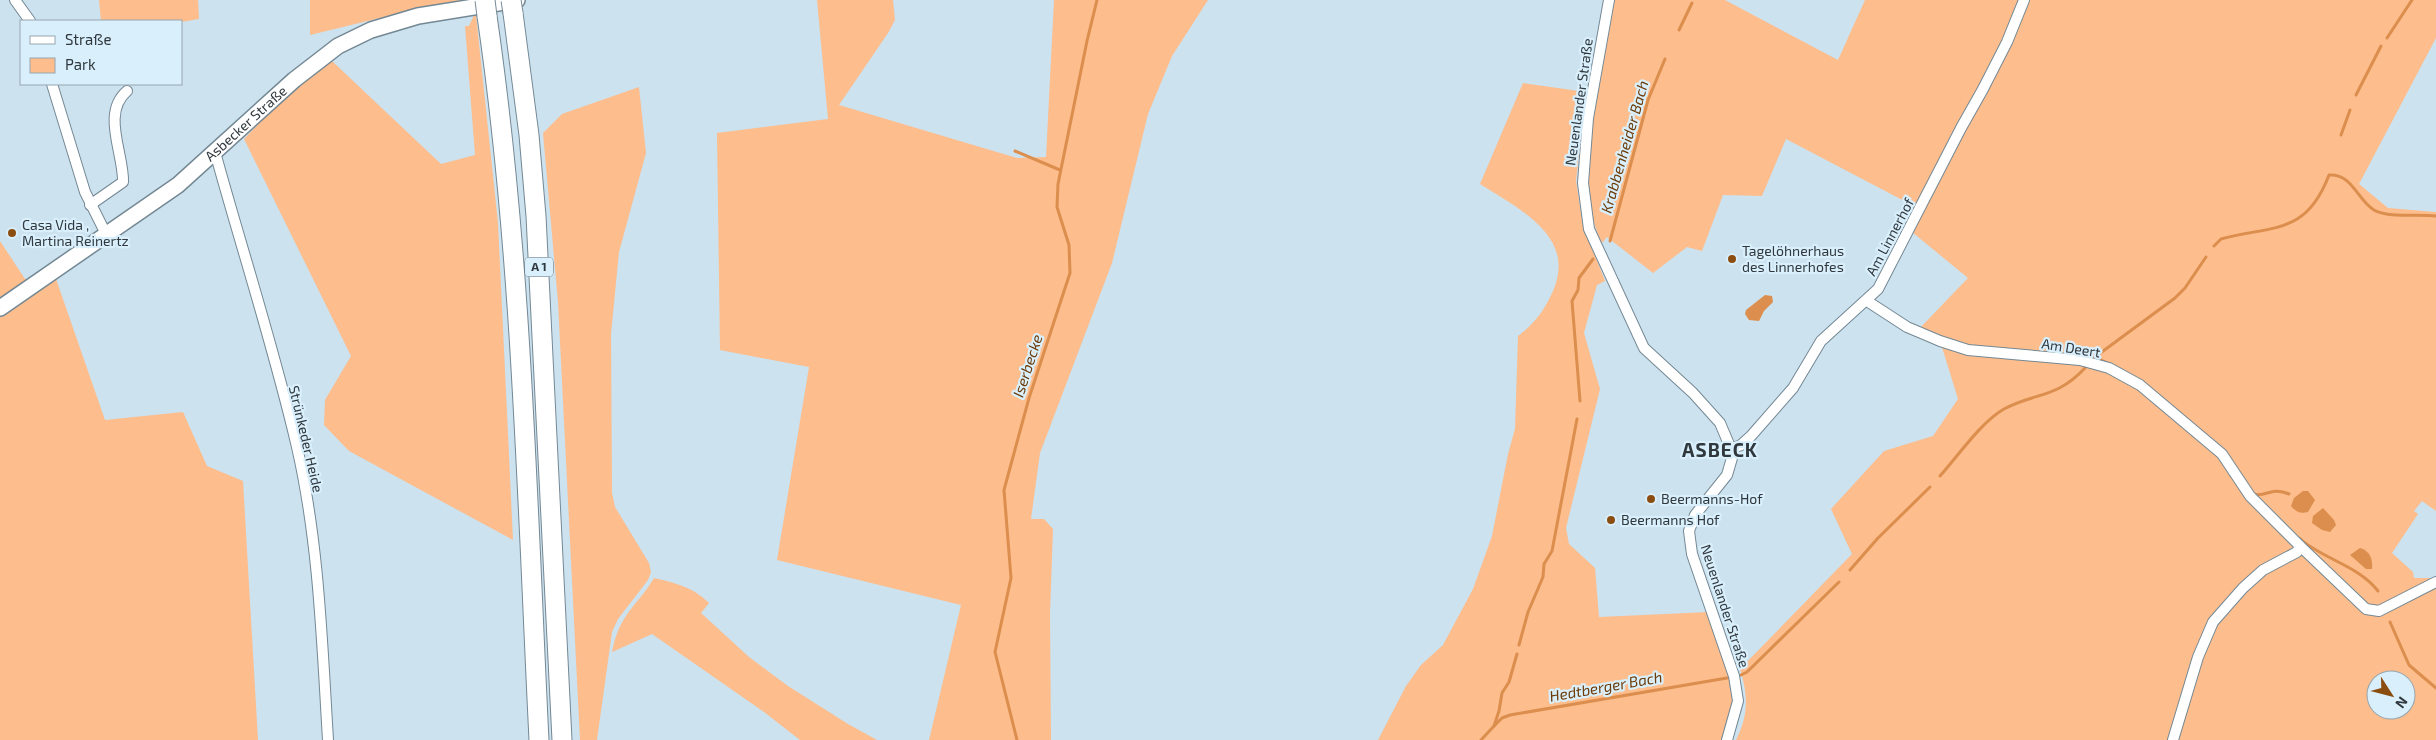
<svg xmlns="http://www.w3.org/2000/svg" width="2436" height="740" font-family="'Exo 2',sans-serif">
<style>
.green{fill:#fdbd8c;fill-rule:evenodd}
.water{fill:#db8e4d}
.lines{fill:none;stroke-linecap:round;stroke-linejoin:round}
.stream{stroke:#db8e4d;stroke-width:3}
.street-casing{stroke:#748894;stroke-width:12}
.secondary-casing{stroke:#748894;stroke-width:18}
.highway-casing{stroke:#748894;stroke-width:21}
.street{stroke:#fff;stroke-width:10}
.secondary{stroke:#fff;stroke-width:15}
.highway{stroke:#fff;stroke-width:19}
.highway-bridge-casing{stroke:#748894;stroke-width:21;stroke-linecap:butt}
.highway-bridge{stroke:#fff;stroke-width:19}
.poi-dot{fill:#8b4d0f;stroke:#d9effc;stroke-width:2}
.labels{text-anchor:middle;stroke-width:4.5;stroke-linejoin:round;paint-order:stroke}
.shield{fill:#d9effc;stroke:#636f76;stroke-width:1}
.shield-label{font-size:12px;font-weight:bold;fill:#30383d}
.street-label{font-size:14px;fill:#30383d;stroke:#d9effc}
.poi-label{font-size:14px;fill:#30383d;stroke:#d9effc;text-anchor:start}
.water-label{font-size:15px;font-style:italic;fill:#6d3b07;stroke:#d9effc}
.district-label{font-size:19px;font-weight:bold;letter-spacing:1px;fill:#30383d;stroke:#d9effc}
</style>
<rect width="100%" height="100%" fill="#cce2ef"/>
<!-- green -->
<g class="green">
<polygon points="99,0 198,0 199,19 181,22 101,21"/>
<polygon points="310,0 470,0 384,17 310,35"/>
<polygon points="817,0 893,0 895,20 888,33 839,105 1017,158 1046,157 1054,0 1208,0 1172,56 1148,114 1112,263 1040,453 1031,519 1044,519 1053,529 1050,613 1051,740 929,740 961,605 777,560 809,367 720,350 717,133 828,119"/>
<path d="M1612 0H1725L1838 60 1865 0H2020L2003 41 1916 210 1910 204 1786 139 1762 196 1723 195 1702 251 1687 247 1653 273 1607 237 1602 243C1569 180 1600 69 1612 0Z"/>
<path d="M2026 0H2436V38L2359 184 2388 208 2436 212V511L2422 501 2414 511 2418 514 2392 553 2413 572 2414 578H2433L2435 581 2392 603 2394 606 2436 585V740H1736C1749 714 1748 695 1740 669L1852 554 1831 509 1884 451 1933 436 1958 399 1941 344 1975 353 2091 365C2113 370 2129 386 2151 389 2131 374 2107 364 2082 359 2034 349 1991 356 1942 340 1935 338 1924 335 1919 329L1968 278 1912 232 2009 42ZM2376 680H2406V710H2376Z"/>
<polygon points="474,15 476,15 498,223 513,540 349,451 324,425 325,400 351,356 244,139 285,96 332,61 441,164 475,155 465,26 469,26"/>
<path d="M1523 83 1586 92 1576 181 1583 225 1605 281 1597 285 1584 333 1600 389 1566 528 1569 544 1595 568 1599 617 1709 612 1722 645 1733 694 1732 712 1722 740H1378L1406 686 1421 665 1443 645 1473 589 1492 536 1508 454 1515 429 1518 336C1535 323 1544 311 1553 291 1577 236 1519 209 1480 184Z"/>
<polygon points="639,87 646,153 619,252 611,334 612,493 615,507 649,563 651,572 648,580 618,619 612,632 597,740 580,740 558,302 543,133 562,114"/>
<polygon points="0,241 25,279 56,279 105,420 183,412 207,466 243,481 258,740 0,740"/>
<path d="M654 578C675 583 693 587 709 603L701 613 749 657 788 686 848 724 877 740H800L764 712 652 634 612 652C620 612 636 608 654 578Z"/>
</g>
<!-- water -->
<g class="water">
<polygon points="1765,295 1772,296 1773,302 1764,311 1759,321 1749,320 1745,314 1746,310"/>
<path d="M2303 491H2308L2315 500 2308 512C2300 514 2296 512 2291 506L2294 498Z"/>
<polygon points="2323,508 2334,520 2336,525 2330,532 2322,530 2312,523 2313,516"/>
<path d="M2360 548C2370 551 2373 559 2372 569H2366L2350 555Z"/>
</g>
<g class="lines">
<!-- stream -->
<g class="stream">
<polyline points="1679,30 1692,3"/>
<polyline points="2387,38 2412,0"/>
<polyline points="2356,95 2381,46"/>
<polyline points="2341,135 2350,110"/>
<polyline points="1015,151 1060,170"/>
<polyline points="1610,241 1648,100 1665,59"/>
<path d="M2214 246 2221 239C2272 225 2306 236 2329 175 2352 173 2358 201 2374 210 2387 218 2419 214 2436 216"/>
<polyline points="2122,370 2095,357 2175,298 2185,288 2206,257"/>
<polyline points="1580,401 1572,301 1578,290 1579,278 1593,259"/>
<path d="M1940 476C1958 456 1981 422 2004 409 2036 392 2056 399 2085 368"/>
<path d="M2252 494C2267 498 2270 486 2289 494"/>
<path d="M2299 538C2322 559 2358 565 2378 591"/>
<polyline points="1850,570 1878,538 1930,487"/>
<polyline points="2390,622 2409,665 2436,688"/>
<polyline points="1519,645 1528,612 1543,577 1544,564 1552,551 1577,419"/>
<polyline points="1741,675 1747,672 1839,582"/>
<polyline points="1494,726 1502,718 1510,715 1727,678"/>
<polyline points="1017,740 995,652 1011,578 1004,490 1029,398 1070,273 1069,245 1057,207 1058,184 1087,41 1097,0"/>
<polyline points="1481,740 1494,726 1499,711 1502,693 1509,682 1517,654"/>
</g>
<!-- street casing -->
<g class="street-casing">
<g id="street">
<polyline points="15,0 30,21"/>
<polyline points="1609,0 1588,118 1583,183 1589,229 1644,348 1693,393 1720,423 1731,449 1732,458 1727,475 1695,515 1689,531 1692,554 1734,676 1738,701 1727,740"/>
<polyline points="52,84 85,192 107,236"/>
<path d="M215 152C242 250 274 348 297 447 319 543 322 642 328 740"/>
<path d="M90 205 123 182C124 154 101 113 127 91"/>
<polyline points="1867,301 1907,327 1940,341 1968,350 2080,360 2109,368 2140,385 2222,454 2250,496 2300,546 2297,552 2263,570 2243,588 2213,622 2198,657 2173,740"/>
<polyline points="1731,449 1741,445 1751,436 1793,388 1821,341 1878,289 1961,128 1983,89 2007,42 2024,0"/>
<polyline points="2300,546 2366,609 2379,611 2436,582"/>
</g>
</g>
<!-- secondary casing -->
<g class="secondary-casing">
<g id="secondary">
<path id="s1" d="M0 308 178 185 294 80 338 46 371 30 418 16 517 0"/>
</g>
</g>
<!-- highway casing -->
<g class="highway-casing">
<g id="highway">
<polyline points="513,13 529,135 536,216 562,740"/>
<path d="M487 16C522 256 527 499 539 740"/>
</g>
</g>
<!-- street -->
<use href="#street" class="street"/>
<!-- secondary -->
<use href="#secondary" class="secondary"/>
<!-- highway -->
<use href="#highway" class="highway"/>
<!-- highway-bridge casing -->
<g class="highway-bridge-casing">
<g id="highway-bridge">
<polyline points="485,0 487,16"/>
<polyline points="511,0 513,13"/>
</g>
</g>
<!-- highway-bridge -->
<use href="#highway-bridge" class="highway-bridge"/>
</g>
<!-- markers -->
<g class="poi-dot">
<circle cx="12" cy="233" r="5"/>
<circle cx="1732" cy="259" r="5"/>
<circle cx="1651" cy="499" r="5"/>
<circle cx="1611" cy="520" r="5"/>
</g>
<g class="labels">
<!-- shield labels -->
<rect class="shield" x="525" y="257.5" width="28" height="19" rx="4"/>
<g class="shield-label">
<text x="539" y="271">A 1</text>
</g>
<!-- street labels -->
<g class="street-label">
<text transform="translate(1579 102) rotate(-82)" y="5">Neuenlander Straße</text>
<text dy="5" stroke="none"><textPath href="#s1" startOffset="308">Asbecker Straße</textPath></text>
<text transform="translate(1890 237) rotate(-62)" y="5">Am Linnerhof</text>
<text transform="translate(2071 348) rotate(9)" y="5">Am Deert</text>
<text transform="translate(306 439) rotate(77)" y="5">Strünkeder Heide</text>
<text transform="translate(1725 606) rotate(72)" y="5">Neuenlander Straße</text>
</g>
<!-- poi labels -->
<g class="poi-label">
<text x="22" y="230">Casa Vida ,<tspan x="22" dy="16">Martina Reinertz</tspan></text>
<text x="1742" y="256">Tagelöhnerhaus<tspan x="1742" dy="16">des Linnerhofes</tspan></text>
<text x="1661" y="504">Beermanns-Hof</text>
<text x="1621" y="525">Beermanns Hof</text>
</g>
<!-- water labels -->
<g class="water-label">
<text transform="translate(1625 147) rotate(-74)" y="5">Krabbenheider Bach</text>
<text transform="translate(1028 366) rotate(-72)" y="5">Iserbecke</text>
<text transform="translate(1606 687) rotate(-10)" y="5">Hedtberger Bach</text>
</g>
<!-- district labels -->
<g class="district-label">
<text x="1720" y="457">ASBECK</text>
</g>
</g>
<!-- legend -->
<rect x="20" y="20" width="162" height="65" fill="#d9effc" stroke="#95a6b0"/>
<rect x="30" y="36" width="25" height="8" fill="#ffffff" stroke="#95a6b0"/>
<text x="65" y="45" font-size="15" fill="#30383d">Straße</text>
<rect x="30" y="58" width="25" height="15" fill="#fdbd8c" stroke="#95a6b0"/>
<text x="65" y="70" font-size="15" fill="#30383d">Park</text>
<!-- north arrow -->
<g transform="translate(2391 695) rotate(126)"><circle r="24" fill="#d9effc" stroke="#95a6b0"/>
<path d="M0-4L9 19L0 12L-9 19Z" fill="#8b4d0f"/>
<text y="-8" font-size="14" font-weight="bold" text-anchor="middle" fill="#30383d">N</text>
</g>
</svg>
